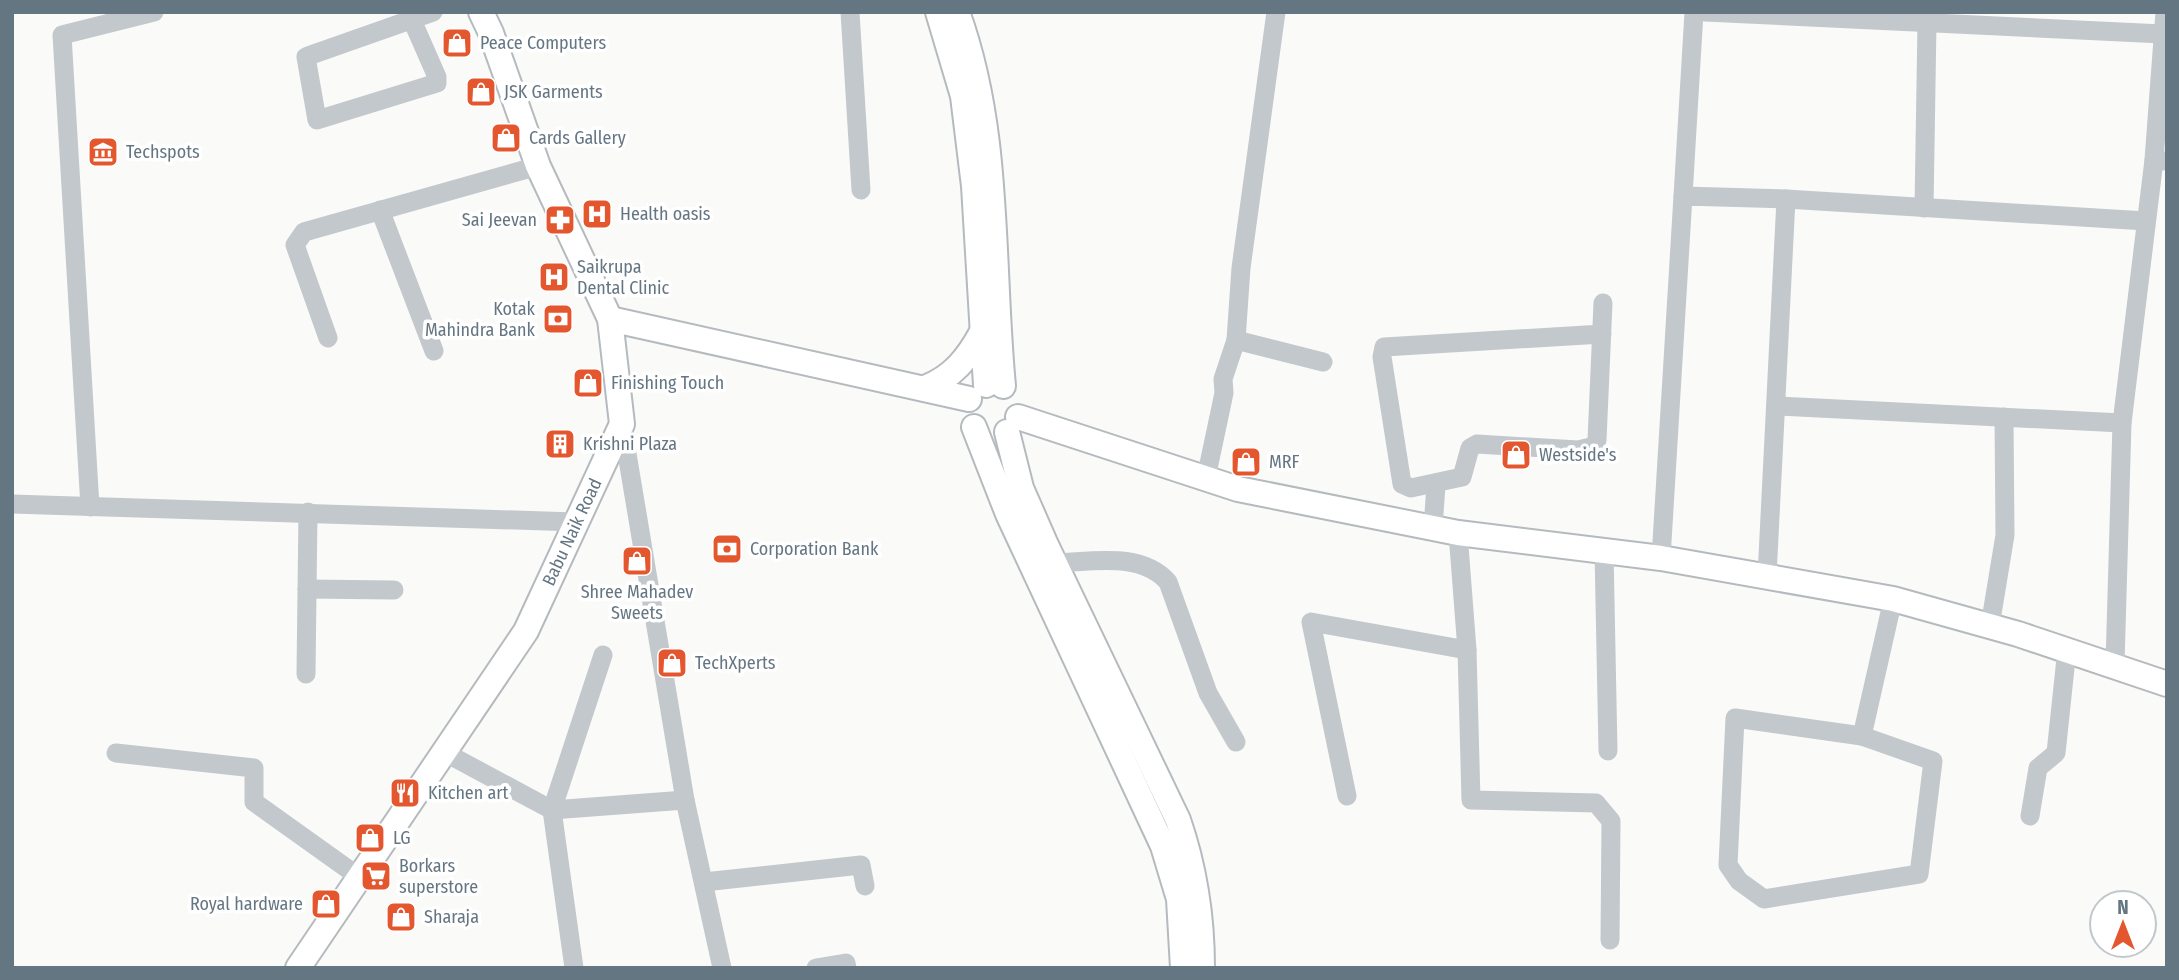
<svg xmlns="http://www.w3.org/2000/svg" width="2179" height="980" font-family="'Fira Sans Condensed',sans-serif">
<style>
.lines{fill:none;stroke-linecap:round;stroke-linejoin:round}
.major-casing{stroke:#b5babe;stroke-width:28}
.minor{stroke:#c3c8cc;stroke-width:19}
.major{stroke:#fff;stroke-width:24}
.labels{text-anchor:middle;stroke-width:7;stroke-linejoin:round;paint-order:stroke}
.poi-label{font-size:18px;fill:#657683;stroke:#fff;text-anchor:start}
.street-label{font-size:18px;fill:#657683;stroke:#fff}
</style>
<rect width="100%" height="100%" fill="#fafaf8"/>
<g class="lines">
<!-- major casing -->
<g class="major-casing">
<g id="major">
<polyline points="938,12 963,96 974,186 986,385"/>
<path d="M957 12C1001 132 991 261 1003 386"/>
<polyline points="610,319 969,399"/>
<path d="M925 388C953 377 968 358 982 332"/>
<polyline points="1018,417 1238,489 1458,533 1661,558 1893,599 2018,634 2167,684"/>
<polyline points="974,427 1008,514 1163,846 1179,899 1183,968"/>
<path d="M1007 432 1021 488 1046 545 1178 820C1195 869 1202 915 1202 968"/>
<polyline points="298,968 526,631 622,424 610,319 538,166 491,33 481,12"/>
</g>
</g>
<!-- minor -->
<g class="minor">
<polyline points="850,12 861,190"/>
<polyline points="1705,12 2163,34"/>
<polyline points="2165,12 2154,160 2166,161"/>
<polyline points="412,20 437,77 437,83 317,120 306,57 308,56 433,12"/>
<polyline points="1683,196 1694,12"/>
<polyline points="1924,208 1927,23"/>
<polyline points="380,210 434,351"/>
<polyline points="1602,334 1384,347 1382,357 1402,484 1411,488 1462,477 1470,448 1477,444 1578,450 1595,446 1597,440 1603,303"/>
<polyline points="328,338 295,245 304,232 538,166"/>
<polyline points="1236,340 1323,362"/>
<polyline points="1776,406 2122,423 2154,160"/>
<polyline points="622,424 685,800 722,968"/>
<polyline points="1206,478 1224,393 1223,379 1236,340 1241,268 1276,12"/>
<polyline points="12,504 576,522"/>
<polyline points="90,507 62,35 154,12"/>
<polyline points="1433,528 1436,485"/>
<polyline points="1458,533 1467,650 1471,800 1596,803 1611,821 1610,940"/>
<polyline points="1604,551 1608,751"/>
<polyline points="1661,558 1683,196 1786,199 2146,221"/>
<path d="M1055 563C1091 562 1141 551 1168 582L1208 693 1236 742"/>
<polyline points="1767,576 1786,199"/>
<polyline points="307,589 394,590"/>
<polyline points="1990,626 2005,535 2004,417"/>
<polyline points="2115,664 2122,423"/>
<polyline points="306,674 308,512"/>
<polygon points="1735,718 1862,736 1933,761 1919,874 1764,899 1739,881 1728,865"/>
<polyline points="1862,736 1893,599"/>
<polyline points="444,752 552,810 685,800"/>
<polyline points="116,753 254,768 254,802 359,877"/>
<polyline points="1347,796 1311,622 1467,650"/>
<polyline points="2030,816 2038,768 2056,753 2067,649"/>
<polyline points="704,882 861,865 865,886"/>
<polyline points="574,968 552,810 603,655"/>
<polyline points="816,968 846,963 847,968"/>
</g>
<!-- major -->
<use href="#major" class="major"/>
</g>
<!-- icons -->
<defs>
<g id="shop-square" transform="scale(1.575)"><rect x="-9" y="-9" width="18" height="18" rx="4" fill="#e4572e" stroke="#fff"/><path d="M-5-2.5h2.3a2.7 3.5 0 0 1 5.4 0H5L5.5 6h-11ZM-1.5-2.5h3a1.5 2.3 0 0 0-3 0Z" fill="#fff"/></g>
<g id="museum-square" transform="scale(1.575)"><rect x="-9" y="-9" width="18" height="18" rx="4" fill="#e4572e" stroke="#fff"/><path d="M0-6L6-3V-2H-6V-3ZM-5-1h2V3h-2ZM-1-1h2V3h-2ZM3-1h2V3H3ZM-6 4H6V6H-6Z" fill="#fff"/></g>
<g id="hospital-square" transform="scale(1.575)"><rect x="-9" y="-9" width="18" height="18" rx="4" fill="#e4572e" stroke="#fff"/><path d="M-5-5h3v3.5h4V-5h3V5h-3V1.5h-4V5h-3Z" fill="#fff"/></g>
<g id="pharmacy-square" transform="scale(1.575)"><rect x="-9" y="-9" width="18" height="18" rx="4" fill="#e4572e" stroke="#fff"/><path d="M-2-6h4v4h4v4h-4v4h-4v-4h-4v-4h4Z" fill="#fff"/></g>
<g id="bank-square" transform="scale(1.575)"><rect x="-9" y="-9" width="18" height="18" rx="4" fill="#e4572e" stroke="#fff"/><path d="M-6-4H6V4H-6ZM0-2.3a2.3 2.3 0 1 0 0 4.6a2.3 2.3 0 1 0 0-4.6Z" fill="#fff"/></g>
<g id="building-square" transform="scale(1.575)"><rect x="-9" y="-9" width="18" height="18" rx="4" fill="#e4572e" stroke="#fff"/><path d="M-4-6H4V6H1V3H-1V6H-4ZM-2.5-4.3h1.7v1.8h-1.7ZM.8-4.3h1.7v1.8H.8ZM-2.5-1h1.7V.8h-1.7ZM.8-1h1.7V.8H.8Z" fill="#fff"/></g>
<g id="restaurant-square" transform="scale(1.575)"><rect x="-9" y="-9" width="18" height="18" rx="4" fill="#e4572e" stroke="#fff"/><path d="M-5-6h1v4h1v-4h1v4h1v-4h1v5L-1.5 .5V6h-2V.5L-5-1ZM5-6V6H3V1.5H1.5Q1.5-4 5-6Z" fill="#fff"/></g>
<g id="supermarket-square" transform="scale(1.575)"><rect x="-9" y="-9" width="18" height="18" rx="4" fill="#e4572e" stroke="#fff"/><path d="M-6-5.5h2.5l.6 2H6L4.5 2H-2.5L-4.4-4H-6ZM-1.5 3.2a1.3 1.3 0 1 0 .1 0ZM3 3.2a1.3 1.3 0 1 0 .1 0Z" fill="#fff"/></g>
</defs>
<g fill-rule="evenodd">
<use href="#shop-square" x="457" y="43"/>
<use href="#shop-square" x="481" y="92"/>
<use href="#shop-square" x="506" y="138"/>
<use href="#museum-square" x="103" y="152"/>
<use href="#hospital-square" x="597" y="214"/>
<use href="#pharmacy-square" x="560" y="220"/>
<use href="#hospital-square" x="554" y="277"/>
<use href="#bank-square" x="558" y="319"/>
<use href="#shop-square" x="588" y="383"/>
<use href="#building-square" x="560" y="444"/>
<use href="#shop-square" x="1516" y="455"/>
<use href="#shop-square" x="1246" y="462"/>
<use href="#bank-square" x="727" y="549"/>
<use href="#shop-square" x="637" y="561"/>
<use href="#shop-square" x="672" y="663"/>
<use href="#restaurant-square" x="405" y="793"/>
<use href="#shop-square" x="370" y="838"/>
<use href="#supermarket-square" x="376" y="876"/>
<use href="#shop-square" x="326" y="904"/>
<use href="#shop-square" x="401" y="917"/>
</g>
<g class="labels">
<!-- poi labels -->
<g class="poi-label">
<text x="480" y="49">Peace Computers</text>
<text x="504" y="98">JSK Garments</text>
<text x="529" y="144">Cards Gallery</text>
<text x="126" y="158">Techspots</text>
<text x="620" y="220">Health oasis</text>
<text x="537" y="226" text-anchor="end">Sai Jeevan</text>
<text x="577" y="273">Saikrupa<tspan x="577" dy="21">Dental Clinic</tspan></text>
<text x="535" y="315" text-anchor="end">Kotak<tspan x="535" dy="21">Mahindra Bank</tspan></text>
<text x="611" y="389">Finishing Touch</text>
<text x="583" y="450">Krishni Plaza</text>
<text x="1539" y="461">Westside's</text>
<text x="1269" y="468">MRF</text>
<text x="750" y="555">Corporation Bank</text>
<text x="637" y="598" text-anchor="middle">Shree Mahadev<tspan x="637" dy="21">Sweets</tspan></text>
<text x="695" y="669">TechXperts</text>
<text x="428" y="799">Kitchen art</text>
<text x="393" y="844">LG</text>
<text x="399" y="872">Borkars<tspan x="399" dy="21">superstore</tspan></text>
<text x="303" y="910" text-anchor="end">Royal hardware</text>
<text x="424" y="923">Sharaja</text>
</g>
<!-- street labels -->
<g class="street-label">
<text transform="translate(572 532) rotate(-65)" y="6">Babu Naik Road</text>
</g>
</g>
<!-- border -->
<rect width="2179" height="980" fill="none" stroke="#657683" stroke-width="28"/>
<!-- north arrow -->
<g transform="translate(2123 924)"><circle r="33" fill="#ffffff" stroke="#c1c8cd" stroke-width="2"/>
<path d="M0-5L12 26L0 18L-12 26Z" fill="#e4572e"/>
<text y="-10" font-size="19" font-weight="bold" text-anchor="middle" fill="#657683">N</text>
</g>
</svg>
